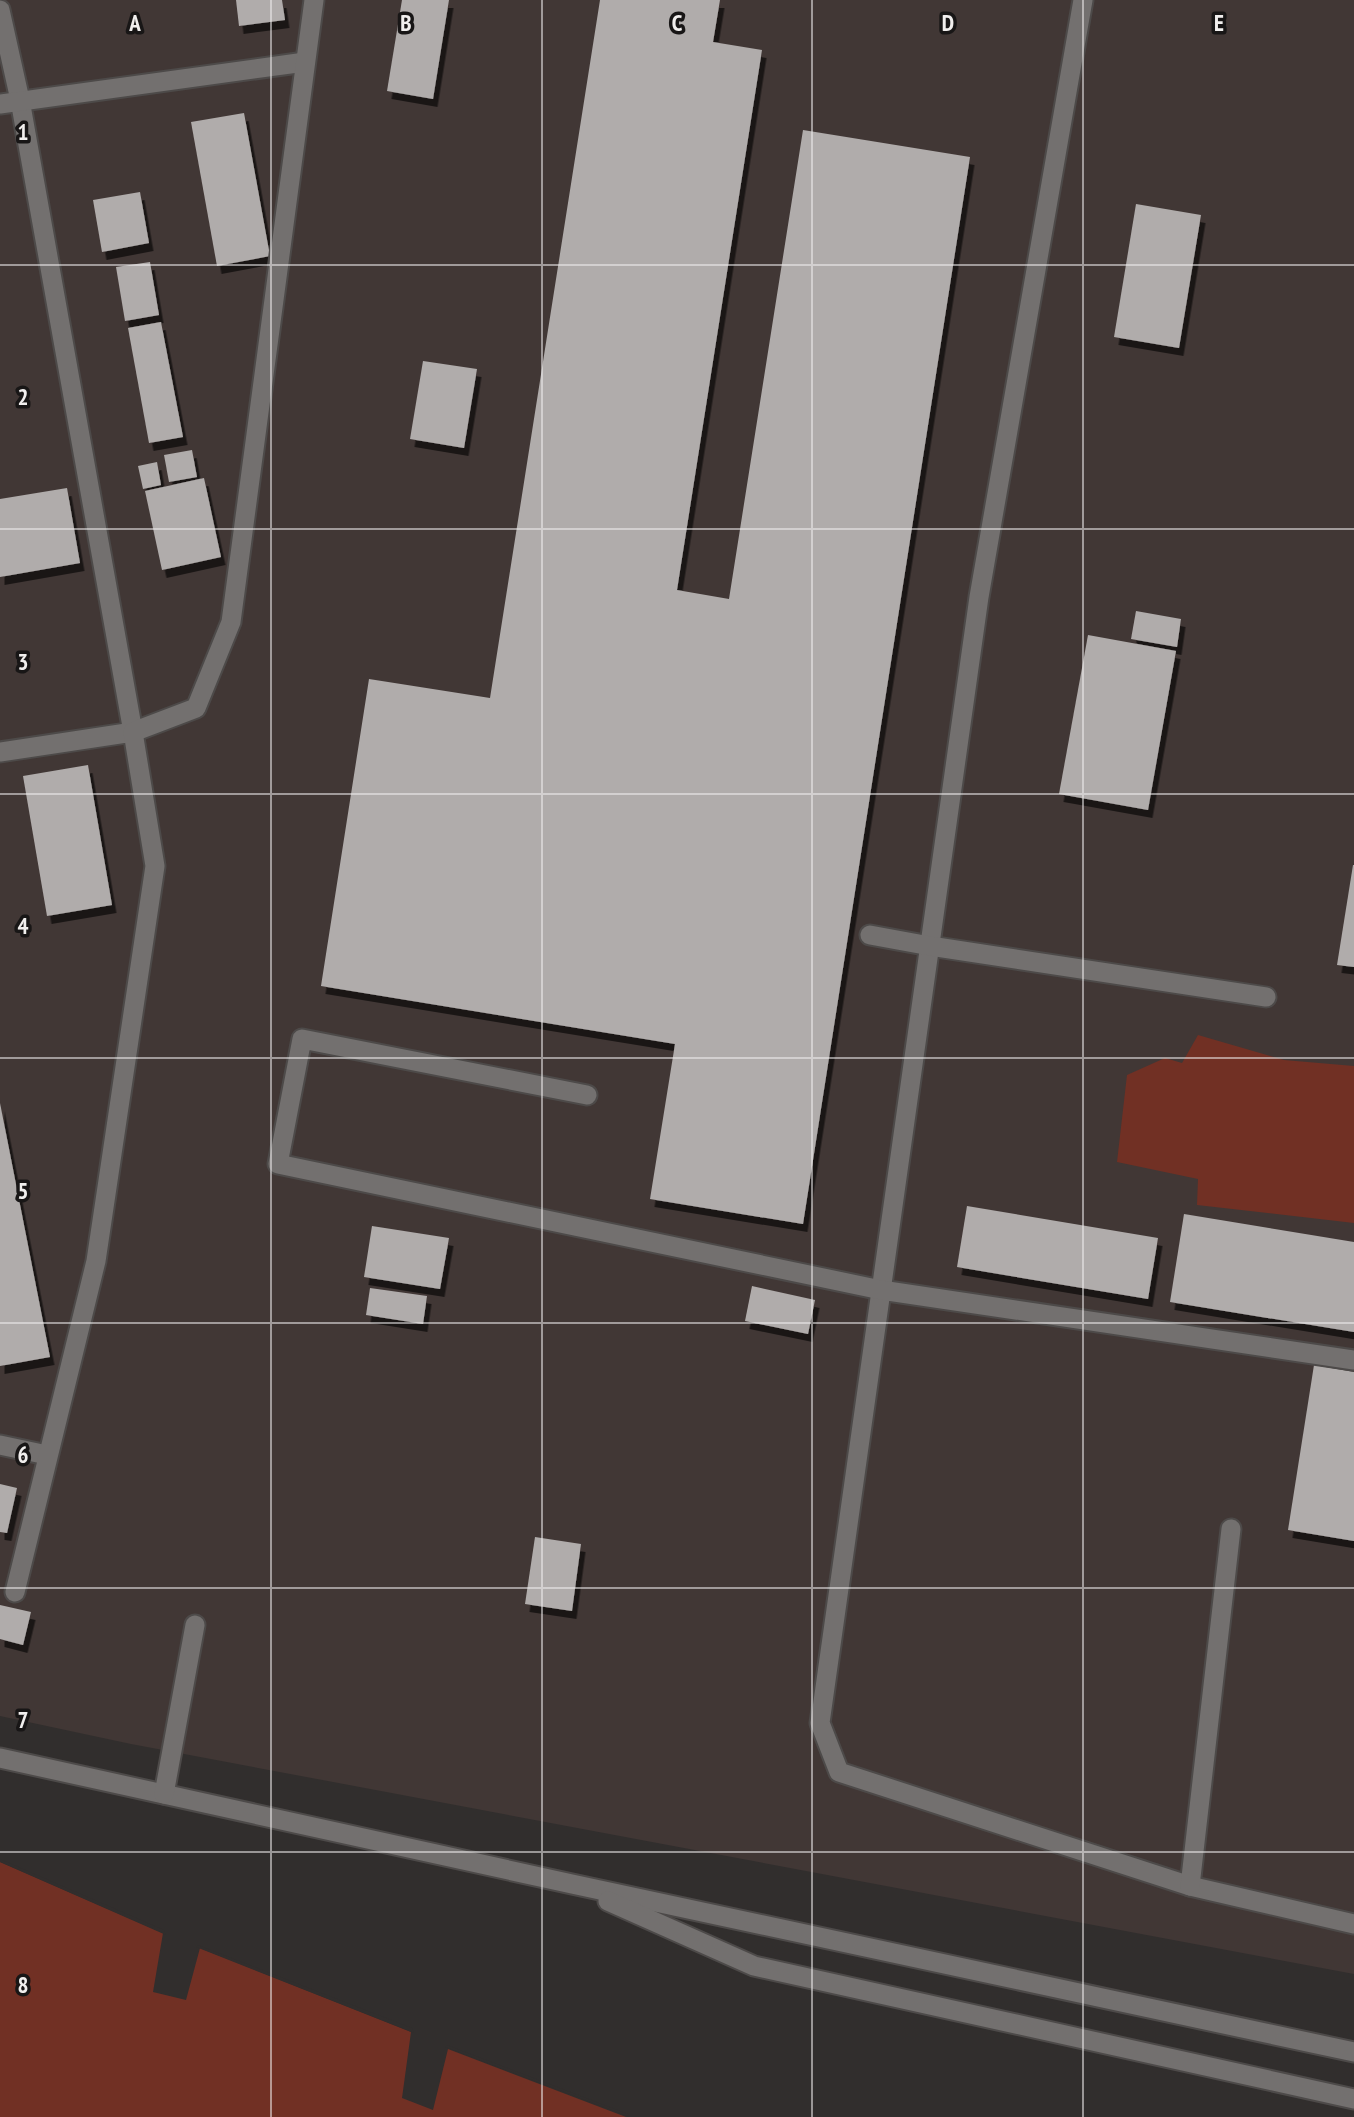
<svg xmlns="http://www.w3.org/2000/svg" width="1354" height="2117" font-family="'PT Sans Narrow',sans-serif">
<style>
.built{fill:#413735}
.water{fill:#713024}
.pier{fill:#312e2d}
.building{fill:#b0acab;filter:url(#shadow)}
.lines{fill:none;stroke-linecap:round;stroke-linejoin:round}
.service-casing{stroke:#4d4a49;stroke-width:23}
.service{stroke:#73706f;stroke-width:19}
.grid{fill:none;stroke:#f1efee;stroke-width:2;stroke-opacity:0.55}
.grid-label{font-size:23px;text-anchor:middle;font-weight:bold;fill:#f1efee;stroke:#181616;stroke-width:7;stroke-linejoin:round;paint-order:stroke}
</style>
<defs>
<filter id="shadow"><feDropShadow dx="4.5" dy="8" stdDeviation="0" flood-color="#0009"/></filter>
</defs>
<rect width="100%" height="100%" fill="#312e2d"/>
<!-- built -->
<polygon class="built" points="0,0 1354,0 1354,1974 131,1744 0,1716"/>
<!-- water -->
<g class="water">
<polygon points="1198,1035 1284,1060 1354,1066 1354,1223 1197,1205 1198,1179 1117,1162 1127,1075 1165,1058 1182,1063"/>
<polygon points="0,1862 163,1933 153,1992 186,2000 200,1948 411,2032 402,2098 433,2110 448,2049 626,2117 0,2117"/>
</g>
<!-- pier -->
<g class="pier">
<polygon points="0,1859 164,1930 166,1935 0,1862"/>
<polygon points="198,1945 412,2028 414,2033 196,1947"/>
<polygon points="447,2045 628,2114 630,2117 445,2047"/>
</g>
<!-- building -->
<g class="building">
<polygon points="236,0 282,0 285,20 239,26"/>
<polygon points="402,0 449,0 433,99 387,91"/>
<polygon points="600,0 720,0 713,42 762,50 677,590 729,599 803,130 970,157 803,1224 650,1199 675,1044 321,986 369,679 490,698"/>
<polygon points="244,113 270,256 217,266 191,122"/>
<polygon points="140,192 149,243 102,252 93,200"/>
<polygon points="1136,204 1201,215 1179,348 1114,337"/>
<polygon points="150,262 159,315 125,321 116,267"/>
<polygon points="161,322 183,437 149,443 128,328"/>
<polygon points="423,361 477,369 464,448 410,439"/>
<polygon points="192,450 197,477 169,482 164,455"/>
<polygon points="157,462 161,485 143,489 138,466"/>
<polygon points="204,478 221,557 162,570 145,491"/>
<polygon points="67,488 80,563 0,577 0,499"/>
<polygon points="1136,611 1181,619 1177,647 1131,639"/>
<polygon points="1088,635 1176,651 1148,810 1059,794"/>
<polygon points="88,765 112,905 47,916 23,776"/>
<polygon points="1353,865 1354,865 1354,967 1337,965"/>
<polygon points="0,1103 50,1357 0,1366"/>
<polygon points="967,1206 1158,1238 1148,1299 957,1267"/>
<polygon points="1184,1214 1354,1242 1354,1332 1170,1302"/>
<polygon points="372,1226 449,1238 440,1289 364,1277"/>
<polygon points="752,1286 815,1300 808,1334 745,1321"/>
<polygon points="370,1288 427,1296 423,1324 366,1315"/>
<polygon points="1314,1365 1354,1372 1354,1541 1288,1530"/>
<polygon points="0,1484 17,1488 7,1533 0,1532"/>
<polygon points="535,1537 581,1544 572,1611 525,1604"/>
<polygon points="0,1605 31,1612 23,1645 0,1639"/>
</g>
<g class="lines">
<!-- service casing -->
<g class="service-casing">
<g id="service">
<polyline points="1083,0 979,597 820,1723 839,1772 1190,1886 1354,1924"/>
<polyline points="0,10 20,100 133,732 0,752"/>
<polyline points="0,104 305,62"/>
<polyline points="870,935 930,946 1266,997"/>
<polyline points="587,1095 302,1039 278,1164 881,1290 1354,1360"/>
<polyline points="0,1445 47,1455"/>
<polyline points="15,1592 96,1261 155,866 133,732 196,708 231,622 314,0"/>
<polyline points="0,1758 572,1884 1354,2052"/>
<polyline points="164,1794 195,1625"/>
<polyline points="1190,1886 1231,1529"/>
<polyline points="608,1901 754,1966 1354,2099"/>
</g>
</g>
<!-- service -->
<use href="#service" class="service"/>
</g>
<!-- grid -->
<path class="grid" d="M271 0V2117M542 0V2117M812 0V2117M1083 0V2117M0 265H1354M0 529H1354M0 794H1354M0 1058H1354M0 1323H1354M0 1588H1354M0 1852H1354"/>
<g class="grid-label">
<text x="135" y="31">A</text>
<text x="406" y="31">B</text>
<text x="677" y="31">C</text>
<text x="948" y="31">D</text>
<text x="1219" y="31">E</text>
<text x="23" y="140">1</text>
<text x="23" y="405">2</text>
<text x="23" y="670">3</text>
<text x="23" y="934">4</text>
<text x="23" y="1199">5</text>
<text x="23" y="1463">6</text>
<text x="23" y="1728">7</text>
<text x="23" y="1993">8</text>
</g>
</svg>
